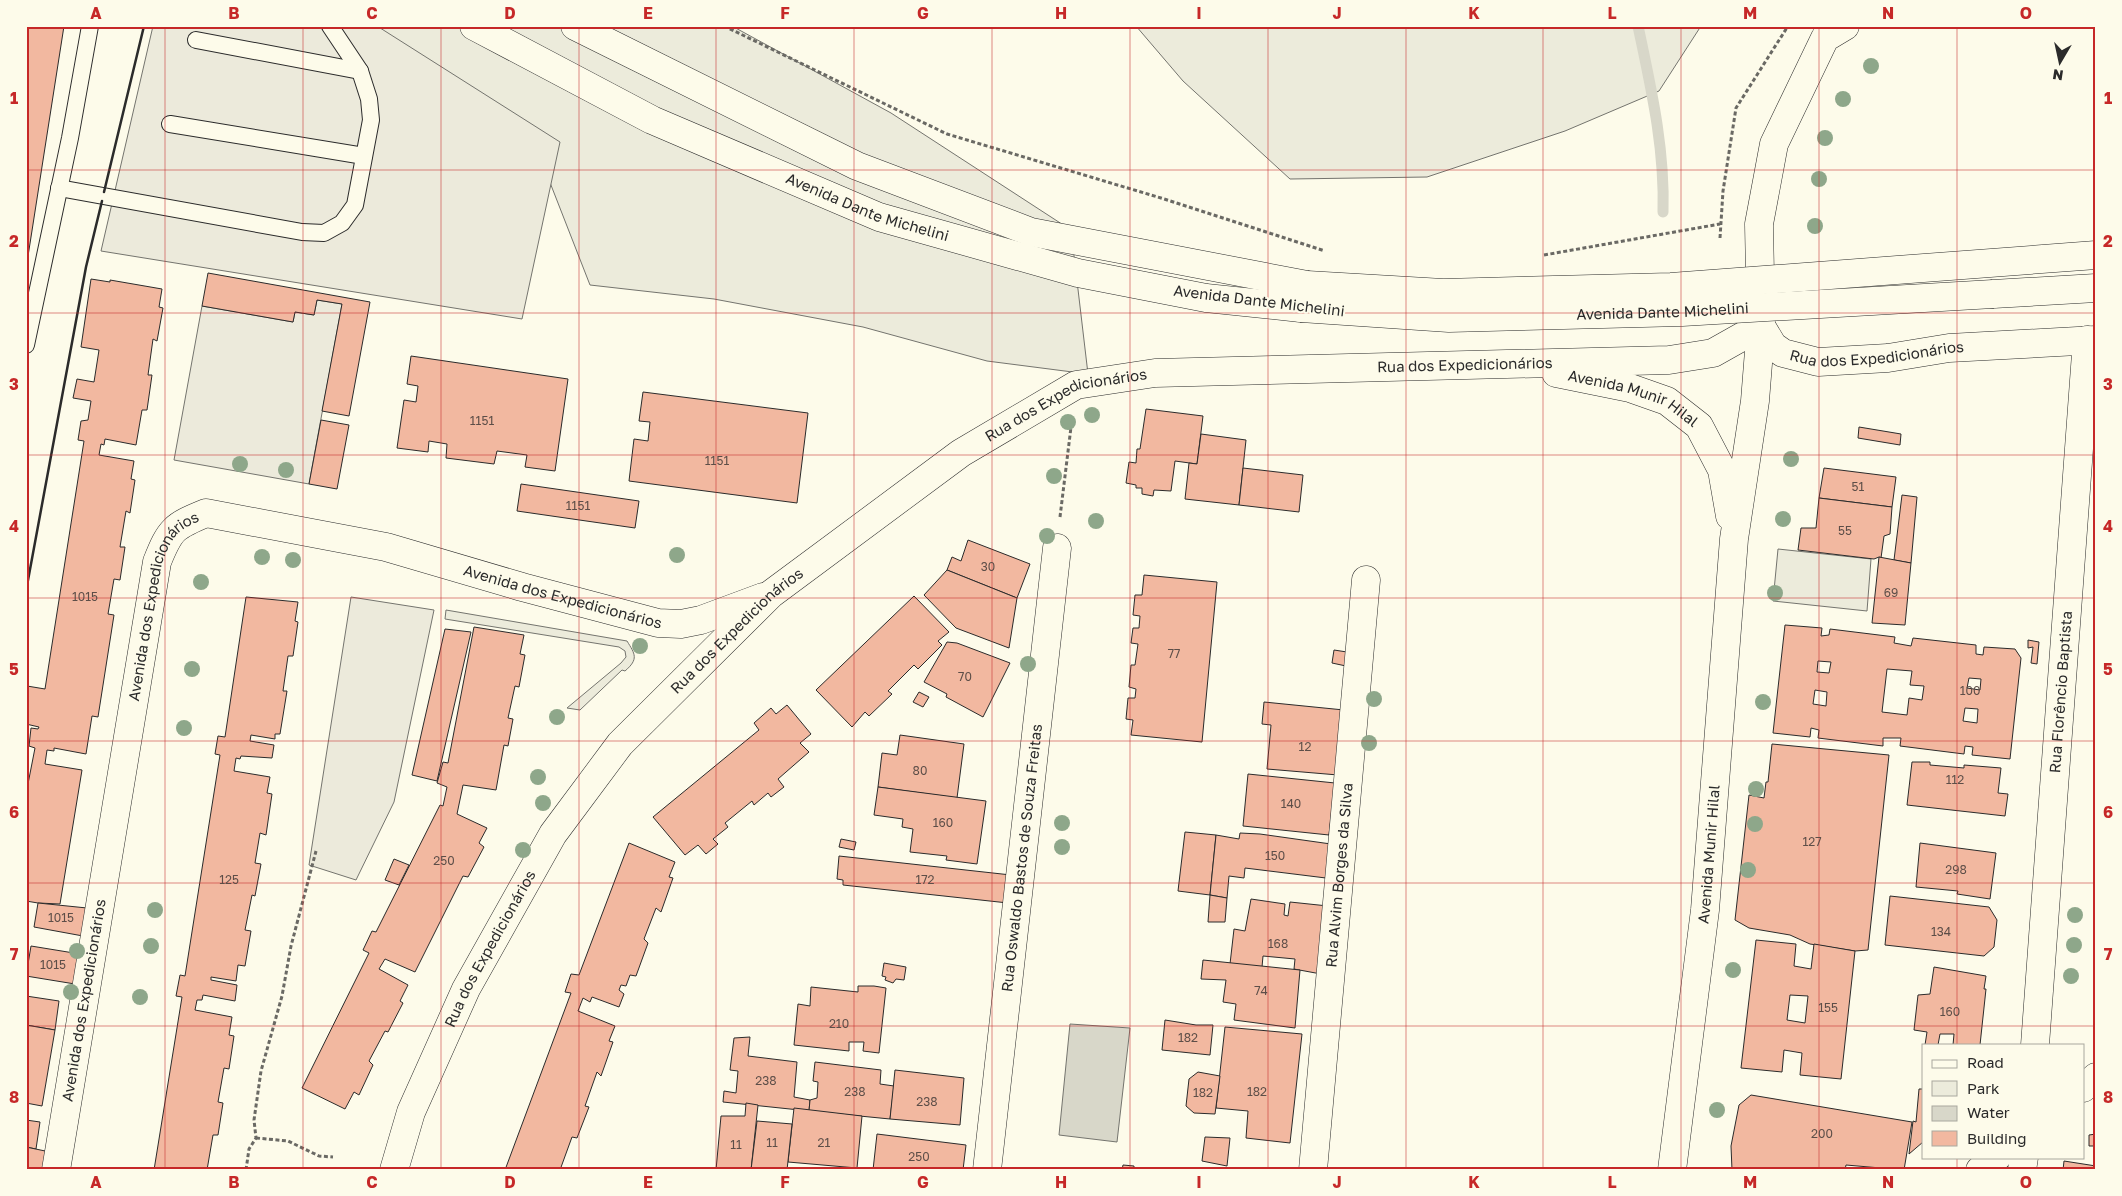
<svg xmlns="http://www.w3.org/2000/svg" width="2122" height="1196" font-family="'Golos Text',sans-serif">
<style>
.green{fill:#ecebdb;stroke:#74746e}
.parking{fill:#eceadb;stroke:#74746e}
.water{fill:#d8d7c9;stroke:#74746e}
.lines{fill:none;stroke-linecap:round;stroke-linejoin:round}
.stream{stroke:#d8d7c9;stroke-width:11}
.building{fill:#f2b8a0;stroke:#2b2b2b;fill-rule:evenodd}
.lane-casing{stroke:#2b2b2b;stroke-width:18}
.street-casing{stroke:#2b2b2b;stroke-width:29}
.secondary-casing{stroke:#2b2b2b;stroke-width:29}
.path{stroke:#6a6964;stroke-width:3;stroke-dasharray:4 2.5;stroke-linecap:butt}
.lane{stroke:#fdfbea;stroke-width:16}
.street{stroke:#fdfbea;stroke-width:28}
.secondary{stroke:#fdfbea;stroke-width:28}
.secondary-bridge-casing{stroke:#2b2b2b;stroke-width:29;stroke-linecap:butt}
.secondary-bridge{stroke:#fdfbea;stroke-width:28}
.wall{stroke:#2b2b2b;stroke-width:2.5}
.tree{fill:#8ea78a}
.grid{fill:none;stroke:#c62828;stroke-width:1;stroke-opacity:0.55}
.labels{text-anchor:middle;stroke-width:4;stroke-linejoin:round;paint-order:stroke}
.number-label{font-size:12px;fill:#5d4e48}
.street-label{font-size:15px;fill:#2b2b2b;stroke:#fdfbea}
.neatline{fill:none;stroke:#c62828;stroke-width:2}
.grid-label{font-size:16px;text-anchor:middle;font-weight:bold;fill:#c62828}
</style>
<rect width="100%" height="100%" fill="#fdfbea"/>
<!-- green -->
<g class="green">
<polygon points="324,26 732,26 891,113 1071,230 1088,374 987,361 863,327 714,299 590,285 549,180"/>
<polygon points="1136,26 1701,26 1659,91 1565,131 1427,177 1290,179 1183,81"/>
<polygon points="1778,549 1871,559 1867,611 1773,601"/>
<path d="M446 610 627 641C635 654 639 659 625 671L622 670 580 710 567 708 621 663 626 657 625 651 619 647 445 619Z"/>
</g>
<!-- parking -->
<g class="parking">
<polygon points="153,26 377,26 560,142 522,319 101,251"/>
<polygon points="317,300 342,304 309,484 174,460 202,306 293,322 295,312 314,315"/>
<polygon points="351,597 434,610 394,802 356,880 309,865"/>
</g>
<!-- water -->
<polygon class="water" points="1070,1024 1130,1028 1117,1142 1059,1135"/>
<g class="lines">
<!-- stream -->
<path class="stream" d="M1638 26C1651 88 1665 148 1663 212"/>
</g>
<!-- building -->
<g class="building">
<polygon points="26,26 64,26 26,269"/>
<polygon points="208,273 370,302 349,416 322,411 342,304 317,300 314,315 295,312 293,322 202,306"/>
<polygon points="91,279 110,282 110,280 162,289 159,307 163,308 157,341 153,339 148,375 152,375 147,410 142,410 136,445 105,439 104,445 101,444 99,455 134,461 131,479 135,480 130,513 126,511 120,547 125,547 120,580 114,579 108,614 114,615 98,717 92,716 86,754 54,748 54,751 47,750 45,764 82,770 60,904 38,903 26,901 26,794 35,748 29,746 31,728 38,729 39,727 26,724 26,688 27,686 45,689 84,441 78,440 81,421 88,420 91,401 73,398 77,379 94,382 99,350 81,347"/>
<polygon points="411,356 568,379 555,471 525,467 527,455 497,451 494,464 446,458 447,444 429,441 428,452 397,448 404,400 416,402 418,386 407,384"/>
<polygon points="643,392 808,413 797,503 629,481 634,439 648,441 650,422 639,421"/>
<polygon points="1146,409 1203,416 1197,464 1175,461 1171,491 1154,490 1153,496 1142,494 1142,488 1136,488 1136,485 1126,483 1129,462 1136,463 1137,449 1140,449"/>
<polygon points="321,420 349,425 337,489 309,484"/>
<polygon points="1859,427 1901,434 1900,445 1858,438"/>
<polygon points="1201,434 1246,440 1239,505 1185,499 1189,463 1197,464"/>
<polygon points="1243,468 1303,475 1299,512 1239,505"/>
<polygon points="1824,468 1896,477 1892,507 1819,498"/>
<polygon points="521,484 639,501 635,528 517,511"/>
<polygon points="1902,495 1917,497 1911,563 1894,560"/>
<polygon points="1819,498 1892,507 1890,534 1884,536 1881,558 1879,557 1874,559 1798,550 1801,528 1816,528"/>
<polygon points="968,540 1030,564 1017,598 947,570 952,557 961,561"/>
<polygon points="1879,557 1911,563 1905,625 1872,623"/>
<polygon points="947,570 1017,598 1009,648 956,628 924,595"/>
<polygon points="1144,575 1217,582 1202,742 1131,735 1133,720 1126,719 1128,698 1135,698 1136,689 1129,687 1131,665 1135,665 1138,644 1131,643 1133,628 1139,628 1140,616 1133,615 1135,595 1142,595"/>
<polygon points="914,596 949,632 938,641 942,645 918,669 914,665 888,691 892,694 869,716 865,712 852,727 816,690"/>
<polygon points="246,597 298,602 295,621 298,622 293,656 288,656 283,691 287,691 280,734 275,734 275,739 251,735 250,741 274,745 272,758 241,756 240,759 236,758 234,771 270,777 267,793 272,794 266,835 260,833 255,863 261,864 255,896 252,895 245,930 251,931 245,966 238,965 236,981 211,977 211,980 237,985 235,1001 203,995 202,1000 197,1000 195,1010 232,1017 229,1035 234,1036 229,1069 224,1068 218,1102 223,1103 218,1135 213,1135 207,1170 154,1170 182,997 176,996 180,975 185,976 220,755 215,754 218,736 225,737"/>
<path d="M1785 625 1822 628 1821 636 1829 635 1830 629 1895 637 1894 643 1911 646 1913 638 1976 645V654L1983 655 1984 647 2015 649 2021 658 2010 759 1972 755 1973 747 1965 746 1964 754 1900 746 1901 738H1883V746L1818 738 1819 730 1811 728 1810 737 1773 733ZM1818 661 1831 662 1829 673 1817 672ZM1887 669 1912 671 1910 685 1924 686 1922 700 1909 698 1907 715 1882 712ZM1969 678 1981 679 1980 690 1967 688ZM1815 690 1827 692 1826 706 1813 704ZM1965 708 1978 709 1977 723 1963 721Z"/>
<polygon points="474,627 524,635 520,654 525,655 519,687 515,686 508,718 513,719 508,746 504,745 496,790 463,785 462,790 457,814 487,828 479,843 484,847 468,877 463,876 415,972 385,959 379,969 408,985 400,1001 403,1003 388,1032 385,1031 369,1061 373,1065 359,1095 354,1092 345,1109 302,1088 369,953 363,950 372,931 376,932 440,805 443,806 447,787 437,783 443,762 448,763"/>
<polygon points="445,629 471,632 437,781 412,775"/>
<polygon points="2028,640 2039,642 2037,664 2031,663 2033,647 2028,648"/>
<polygon points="947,642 957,643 1010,663 983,717 946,697 947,694 924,682"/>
<polygon points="1334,650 1347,652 1346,666 1332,663"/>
<polygon points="919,692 929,697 923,707 913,702"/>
<polygon points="1264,702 1344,710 1338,775 1267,769 1271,725 1262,724"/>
<polygon points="787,705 811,734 800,743 809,752 778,779 784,787 771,797 768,793 754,805 752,801 725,823 728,827 713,839 718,844 706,854 698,845 685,855 653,817 759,730 754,723 771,708 776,714"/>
<polygon points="900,735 964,744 957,798 878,787 882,753 897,755"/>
<polygon points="1772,744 1889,755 1868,950 1855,951 1810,944 1790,935 1749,928 1735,920 1749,795 1764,798 1766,782 1768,782"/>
<polygon points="1912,762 1930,762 1930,765 1964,768 1964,765 2001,768 1998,793 2008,794 2005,816 1907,805"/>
<polygon points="1248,774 1335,783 1329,835 1243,826"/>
<polygon points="878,787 986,801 977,864 946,860 947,856 910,852 913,829 902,827 903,819 874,815"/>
<polygon points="1185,832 1216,835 1210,895 1178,891"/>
<polygon points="1240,833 1260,834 1338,845 1334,879 1245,868 1244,878 1229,876 1227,898 1210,895 1216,835 1239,839"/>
<polygon points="841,839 856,842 854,850 839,847"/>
<polygon points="629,843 675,862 669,877 673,878 661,912 656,908 644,939 648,943 636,976 630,975 626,986 621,985 619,990 624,994 619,1007 592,997 590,1002 583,998 578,1011 615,1026 609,1041 613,1042 601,1076 597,1072 585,1106 589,1107 577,1138 572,1137 560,1170 505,1170 571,993 565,992 571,974 579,975"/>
<polygon points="1920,843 1996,853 1990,899 1957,894 1958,891 1916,887"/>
<polygon points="839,856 1011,875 1008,903 843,885 843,880 837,879"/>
<polygon points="394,859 409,865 399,885 385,880"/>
<polygon points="1210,895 1227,898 1225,922 1208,922"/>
<polygon points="1890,896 1989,907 1997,920 1994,947 1984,956 1885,945"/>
<polygon points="1251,899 1285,904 1284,915 1288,916 1290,902 1328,906 1321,974 1294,969 1295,959 1263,956 1262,967 1230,964 1234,929 1245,931"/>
<polygon points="38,903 87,908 83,936 34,927"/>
<path d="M1756 940 1796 944 1794 966 1811 969 1814 944 1855 951 1841 1079 1800 1075 1802 1053 1784 1050 1782 1072 1741 1068ZM1790 995 1808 996 1805 1023 1787 1020Z"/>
<polygon points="31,946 80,954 75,984 26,976"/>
<polygon points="1203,960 1300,970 1295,1028 1234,1020 1236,1004 1223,1002 1226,980 1201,979"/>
<polygon points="884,963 906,967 904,980 896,979 893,983 885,980 886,977 882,976"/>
<polygon points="1934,967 1986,976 1984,989 1986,989 1980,1045 1953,1045 1954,1034 1940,1034 1938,1045 1925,1045 1927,1032 1914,1030 1918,995 1930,994"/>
<polygon points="858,986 874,986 886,988 879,1053 863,1051 864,1042 849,1042 849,1051 794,1045 798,1004 810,1006 811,987 858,992"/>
<polygon points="26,996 59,1001 55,1030 26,1025"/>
<polygon points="1165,1020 1196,1025 1213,1025 1210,1055 1162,1050"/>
<polygon points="26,1025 55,1030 42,1106 26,1103"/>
<polygon points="1225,1027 1302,1034 1290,1143 1246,1138 1248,1111 1216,1108"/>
<polygon points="750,1037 748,1056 797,1062 794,1097 810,1100 809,1111 723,1102 724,1091 736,1093 738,1071 730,1070 734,1038"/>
<polygon points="815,1062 881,1070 880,1084 894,1086 890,1119 809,1111 810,1100 817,1098 818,1082 813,1081"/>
<polygon points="895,1070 964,1078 960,1125 890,1119"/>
<polygon points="1198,1072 1220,1076 1215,1114 1194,1113 1186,1106 1189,1079"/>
<polygon points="1919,1089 1923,1089 1923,1142 1909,1154 1913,1121 1916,1122"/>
<polygon points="1751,1095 1912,1122 1904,1170 1846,1165 1845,1170 1732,1170 1731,1146 1739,1105"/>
<polygon points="746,1103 758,1105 751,1170 716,1170 721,1116 745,1116"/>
<polygon points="794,1108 862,1116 857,1168 788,1162"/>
<polygon points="26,1120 40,1122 36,1149 26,1147"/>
<polygon points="757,1121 792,1124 787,1170 751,1170"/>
<polygon points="877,1134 966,1145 963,1170 873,1170"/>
<polygon points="2096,1134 2096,1146 2089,1146 2089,1135"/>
<polygon points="1205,1137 1230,1138 1227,1166 1202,1161"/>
<polygon points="26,1147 50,1152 48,1170 26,1170"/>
<polygon points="2064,1161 2096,1166 2096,1170 2063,1170"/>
<polygon points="1123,1165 1134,1166 1134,1170 1122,1170"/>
</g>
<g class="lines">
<!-- lane casing -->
<g class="lane-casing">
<g id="lane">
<polyline points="196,40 360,71"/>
<polyline points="170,124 364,156"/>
<polyline points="59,188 302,232 324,233 342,223 355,205 371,120 369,99 360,71 330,26"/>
<polyline points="26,345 70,138 90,26"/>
</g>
</g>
<!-- street casing -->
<g class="street-casing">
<g id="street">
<path id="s1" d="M1556 373 1630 388 1667 401 1699 426 1722 470 1730 516"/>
<path id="s2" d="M2035 1045 2087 340"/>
<polyline points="2083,1088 2096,1077"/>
<path id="s3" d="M56 1170 157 562C170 529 174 526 206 513L386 547 522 587 658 623 681 624 701 620 763 597"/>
<path id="s4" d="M394 1170 411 1112 466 989 553 834 620 744 771 594 961 453 1076 385 1155 373 1669 360 1713 353 1761 326"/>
<path id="s5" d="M987 1170 1057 548"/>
<path id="s6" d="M1313 1170 1366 580"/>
<path id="s7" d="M1672 1170 1705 910 1734 539 1755 401 1761 326"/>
<polyline points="1980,1170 1997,1157"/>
<polyline points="2022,1170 2024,1157"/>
</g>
</g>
<!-- secondary casing -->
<g class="secondary-casing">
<g id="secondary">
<path id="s8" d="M474 26 652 120 879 217 1078 273 1206 298 1301 308"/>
<polyline points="575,26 857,166 1031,232 1307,285"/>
<path id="s9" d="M1845 26 1825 38 1774 144 1759 224 1761 326 1773 346 1783 353 1818 362 1888 358 1949 348 2096 340"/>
<polyline points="1993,294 2096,288"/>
</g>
</g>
<!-- path -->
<g class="path">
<polyline points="724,26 947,134 1161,198 1325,251"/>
<polyline points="1720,238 1723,191 1736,108 1788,26"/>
<polyline points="1544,255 1720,224"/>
<polyline points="1060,517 1071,427"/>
<polyline points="256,1138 288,1141 319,1156 333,1157"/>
<polyline points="246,1170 249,1149 256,1138 254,1120 261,1071 282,996 291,946 316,851"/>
</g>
<!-- lane -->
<use href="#lane" class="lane"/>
<!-- street -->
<use href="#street" class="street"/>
<!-- secondary -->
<use href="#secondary" class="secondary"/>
<!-- secondary-bridge casing -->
<g class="secondary-bridge-casing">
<g id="secondary-bridge">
<polyline points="1307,285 1443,293 1671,287 2096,255"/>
<path id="s10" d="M1301 308 1449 318 1682 312 1993 294"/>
</g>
</g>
<!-- secondary-bridge -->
<use href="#secondary-bridge" class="secondary-bridge"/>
<!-- wall -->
<g class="wall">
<polyline points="104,192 144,26"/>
<polyline points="26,591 86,267 102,201"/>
</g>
</g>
<!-- trees -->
<g class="tree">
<circle cx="1871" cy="66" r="8"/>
<circle cx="1843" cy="99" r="8"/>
<circle cx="1825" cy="138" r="8"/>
<circle cx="1819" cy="179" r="8"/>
<circle cx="1815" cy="226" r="8"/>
<circle cx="1092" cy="415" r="8"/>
<circle cx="1068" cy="422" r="8"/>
<circle cx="1791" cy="459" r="8"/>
<circle cx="240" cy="464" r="8"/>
<circle cx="286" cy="470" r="8"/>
<circle cx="1054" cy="476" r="8"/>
<circle cx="1783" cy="519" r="8"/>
<circle cx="1096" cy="521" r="8"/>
<circle cx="1047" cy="536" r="8"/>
<circle cx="677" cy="555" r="8"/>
<circle cx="262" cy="557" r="8"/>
<circle cx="293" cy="560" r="8"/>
<circle cx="201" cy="582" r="8"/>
<circle cx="1775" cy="593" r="8"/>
<circle cx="640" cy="646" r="8"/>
<circle cx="1028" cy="664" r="8"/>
<circle cx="192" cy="669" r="8"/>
<circle cx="1374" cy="699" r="8"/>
<circle cx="1763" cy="702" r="8"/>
<circle cx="557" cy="717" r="8"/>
<circle cx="184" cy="728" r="8"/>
<circle cx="1369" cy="743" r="8"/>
<circle cx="538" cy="777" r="8"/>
<circle cx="1756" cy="789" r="8"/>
<circle cx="543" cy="803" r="8"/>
<circle cx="1062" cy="823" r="8"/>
<circle cx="1755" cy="824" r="8"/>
<circle cx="1062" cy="847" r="8"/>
<circle cx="523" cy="850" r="8"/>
<circle cx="1748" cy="870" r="8"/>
<circle cx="155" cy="910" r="8"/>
<circle cx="2075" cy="915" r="8"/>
<circle cx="2074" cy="945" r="8"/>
<circle cx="151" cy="946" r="8"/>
<circle cx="77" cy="951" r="8"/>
<circle cx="1733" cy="970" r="8"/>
<circle cx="2071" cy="976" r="8"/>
<circle cx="71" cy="992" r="8"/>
<circle cx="140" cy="997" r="8"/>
<circle cx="1717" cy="1110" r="8"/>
</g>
<!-- grid -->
<path class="grid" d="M165 26V1170M303 26V1170M441 26V1170M579 26V1170M716 26V1170M854 26V1170M992 26V1170M1130 26V1170M1268 26V1170M1406 26V1170M1543 26V1170M1681 26V1170M1819 26V1170M1957 26V1045M26 170H2096M26 313H2096M26 455H2096M26 598H2096M26 741H2096M26 883H2096M26 1026H2096M1957 1157V1170"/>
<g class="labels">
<!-- number labels -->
<g class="number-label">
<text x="482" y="425">1151</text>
<text x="717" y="465">1151</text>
<text x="1858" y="491">51</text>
<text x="578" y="510">1151</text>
<text x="1845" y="535">55</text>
<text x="988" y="571">30</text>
<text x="1891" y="597">69</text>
<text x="85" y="601">1015</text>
<text x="1174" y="658">77</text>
<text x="965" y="681">70</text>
<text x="1970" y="695">100</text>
<text x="1305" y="751">12</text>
<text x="920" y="775">80</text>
<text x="1955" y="784">112</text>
<text x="1291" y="808">140</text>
<text x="943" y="827">160</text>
<text x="1812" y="846">127</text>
<text x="1275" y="860">150</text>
<text x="444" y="865">250</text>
<text x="1956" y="874">298</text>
<text x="229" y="884">125</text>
<text x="925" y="884">172</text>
<text x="61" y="922">1015</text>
<text x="1941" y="936">134</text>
<text x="1278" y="948">168</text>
<text x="53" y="969">1015</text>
<text x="1261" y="995">74</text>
<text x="1828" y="1012">155</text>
<text x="1950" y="1016">160</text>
<text x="839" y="1028">210</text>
<text x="1188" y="1042">182</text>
<text x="766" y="1085">238</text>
<text x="855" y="1096">238</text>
<text x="1257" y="1096">182</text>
<text x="1203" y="1097">182</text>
<text x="927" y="1106">238</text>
<text x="1822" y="1138">200</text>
<text x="772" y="1147">11</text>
<text x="824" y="1147">21</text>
<text x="736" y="1149">11</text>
<text x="919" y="1161">250</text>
</g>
<!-- street labels -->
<g class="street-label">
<text dy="5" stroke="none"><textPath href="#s8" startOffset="434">Avenida Dante Michelini</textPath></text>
<text transform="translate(1259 301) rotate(7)" y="5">Avenida Dante Michelini</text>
<text dy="5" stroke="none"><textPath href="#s10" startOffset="362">Avenida Dante Michelini</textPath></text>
<text dy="5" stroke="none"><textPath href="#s9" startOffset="455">Rua dos Expedicionários</textPath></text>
<text dy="5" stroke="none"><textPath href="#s4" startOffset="1458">Rua dos Expedicionários</textPath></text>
<text dy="5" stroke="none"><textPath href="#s1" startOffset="82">Avenida Munir Hilal</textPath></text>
<text dy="5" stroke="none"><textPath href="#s4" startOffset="1052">Rua dos Expedicionários</textPath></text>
<text dy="5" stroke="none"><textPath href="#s3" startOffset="1056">Avenida dos Expedicionários</textPath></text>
<text dy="5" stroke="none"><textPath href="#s3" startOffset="578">Avenida dos Expedicionários</textPath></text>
<text dy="5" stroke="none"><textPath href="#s4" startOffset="648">Rua dos Expedicionários</textPath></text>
<text dy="5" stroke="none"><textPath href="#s2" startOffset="354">Rua Florêncio Baptista</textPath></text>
<text dy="5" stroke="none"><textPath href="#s7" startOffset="318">Avenida Munir Hilal</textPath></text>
<text dy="5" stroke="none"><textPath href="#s5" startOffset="314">Rua Oswaldo Bastos de Souza Freitas</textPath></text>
<text dy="5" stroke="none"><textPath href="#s6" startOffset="296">Rua Alvim Borges da Silva</textPath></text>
<text dy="5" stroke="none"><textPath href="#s4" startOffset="242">Rua dos Expedicionários</textPath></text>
<text dy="5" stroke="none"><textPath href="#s3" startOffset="172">Avenida dos Expedicionários</textPath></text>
</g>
</g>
<!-- border -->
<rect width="2122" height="1196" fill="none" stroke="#fdfbea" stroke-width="55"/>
<!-- legend -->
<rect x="1922" y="1044" width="162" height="115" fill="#fdfbea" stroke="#a9a89e"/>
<rect x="1932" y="1060" width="25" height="8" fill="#fdfbea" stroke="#a9a89e"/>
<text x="1967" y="1068" font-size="15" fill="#2b2b2b">Road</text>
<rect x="1932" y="1081" width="25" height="15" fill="#ecebdb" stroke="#a9a89e"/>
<text x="1967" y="1094" font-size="15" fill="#2b2b2b">Park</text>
<rect x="1932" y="1106" width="25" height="15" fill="#d8d7c9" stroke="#a9a89e"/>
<text x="1967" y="1118" font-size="15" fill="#2b2b2b">Water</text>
<rect x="1932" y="1131" width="25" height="15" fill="#f2b8a0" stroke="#a9a89e"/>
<text x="1967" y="1144" font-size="15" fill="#2b2b2b">Building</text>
<!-- north arrow -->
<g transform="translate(2060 62) rotate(189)" stroke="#fdfbea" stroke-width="4" paint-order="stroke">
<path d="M0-4L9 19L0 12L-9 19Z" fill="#2b2b2b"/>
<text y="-8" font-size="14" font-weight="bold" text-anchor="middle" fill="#2b2b2b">N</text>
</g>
<rect x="28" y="28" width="2066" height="1140" class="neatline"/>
<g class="grid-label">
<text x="96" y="19">A</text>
<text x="234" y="19">B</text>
<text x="372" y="19">C</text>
<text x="510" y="19">D</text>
<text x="648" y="19">E</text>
<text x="785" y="19">F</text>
<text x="923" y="19">G</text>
<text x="1061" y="19">H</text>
<text x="1199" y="19">I</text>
<text x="1337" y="19">J</text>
<text x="1474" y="19">K</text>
<text x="1612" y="19">L</text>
<text x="1750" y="19">M</text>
<text x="1888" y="19">N</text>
<text x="2026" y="19">O</text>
<text x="14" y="104">1</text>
<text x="2108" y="104">1</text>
<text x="14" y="247">2</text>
<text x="2108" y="247">2</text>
<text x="14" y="390">3</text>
<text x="2108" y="390">3</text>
<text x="14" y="532">4</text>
<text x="2108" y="532">4</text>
<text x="14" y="675">5</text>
<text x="2108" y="675">5</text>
<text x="14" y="818">6</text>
<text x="2108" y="818">6</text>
<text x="14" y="960">7</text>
<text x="2108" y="960">7</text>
<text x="14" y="1103">8</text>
<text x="2108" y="1103">8</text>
<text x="96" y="1188">A</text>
<text x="234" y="1188">B</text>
<text x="372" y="1188">C</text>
<text x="510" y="1188">D</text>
<text x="648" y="1188">E</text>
<text x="785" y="1188">F</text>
<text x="923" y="1188">G</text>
<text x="1061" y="1188">H</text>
<text x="1199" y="1188">I</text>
<text x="1337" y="1188">J</text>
<text x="1474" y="1188">K</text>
<text x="1612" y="1188">L</text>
<text x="1750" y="1188">M</text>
<text x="1888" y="1188">N</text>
<text x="2026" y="1188">O</text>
</g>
</svg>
